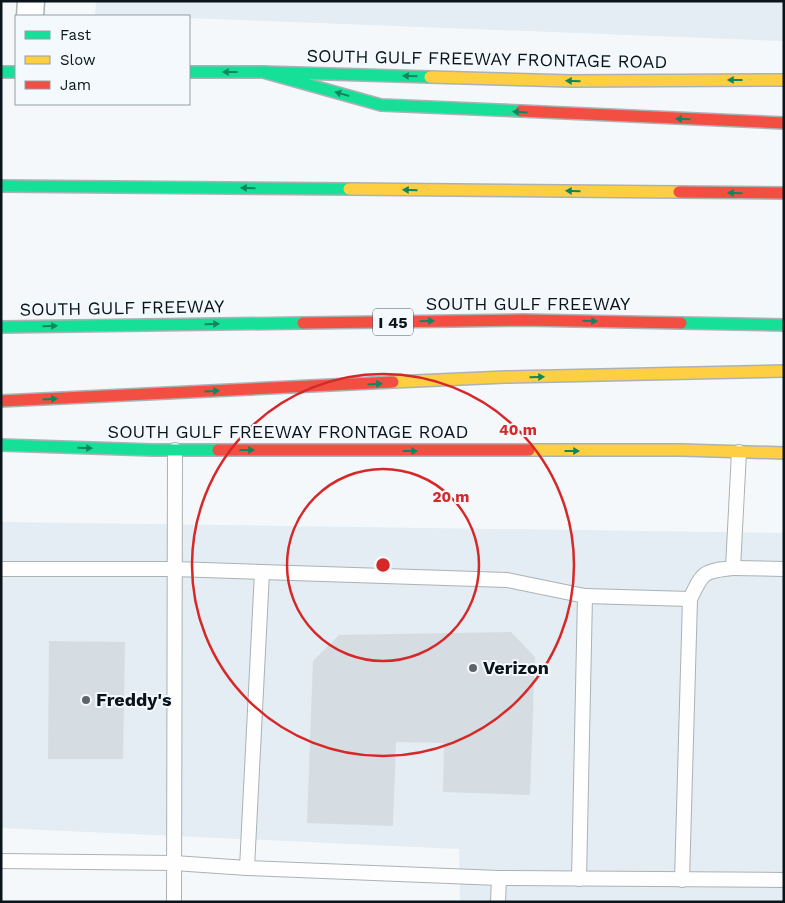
<svg xmlns="http://www.w3.org/2000/svg" width="785" height="903" font-family="'Work Sans',sans-serif">
<style>
.built{fill:#e3edf3}
.building{fill:#d6dde2}
.lines{fill:none;stroke-linecap:round;stroke-linejoin:round}
.lane-casing{stroke:#abb2b6;stroke-width:16}
.street-casing{stroke:#abb2b6;stroke-width:29}
.fast-casing{stroke:#abb2b6;stroke-width:14}
.slow-casing{stroke:#abb2b6;stroke-width:14}
.jam-casing{stroke:#abb2b6;stroke-width:14}
.lane{stroke:#fefefe;stroke-width:14}
.street{stroke:#fefefe;stroke-width:26}
.fast{stroke:#16e098;stroke-width:11}
.slow{stroke:#ffcf43;stroke-width:11}
.jam{stroke:#f24e42;stroke-width:11}
.oneway{fill:#108560}
.ring{fill:none;stroke:#d62828;stroke-width:2.5}
.poi-dot{fill:#5c6469;stroke:#f3f9fd;stroke-width:2}
.labels{text-anchor:middle;stroke-width:4;stroke-linejoin:round;paint-order:stroke}
.shield{fill:#f3f9fd;stroke:#4f595f;stroke-width:1}
.shield-label{font-size:16px;font-weight:bold;fill:#09151b}
.street-label{font-size:18px;fill:#09151b;stroke:#f3f9fd}
.poi-label{font-size:18px;font-weight:bold;fill:#09151b;stroke:#f3f9fd;text-anchor:start}
.centre{fill:#d62828;stroke:#f3f9fd;stroke-width:2.5}
.ring-label{font-size:15px;text-anchor:middle;font-weight:bold;fill:#d62828;stroke:#f3f9fd;stroke-width:4;stroke-linejoin:round;paint-order:stroke}
</style>
<rect width="100%" height="100%" fill="#f5f8fb"/>
<!-- built -->
<g class="built">
<polygon points="96,1 784,1 784,41 189,18 189,16 95,15"/>
<polygon points="1,522 784,533 784,902 460,902 459,849 1,828"/>
</g>
<!-- building -->
<g class="building">
<polygon points="511,632 535,657 530,795 443,792 444,743 396,742 393,826 307,823 313,661 339,635"/>
<polygon points="49,641 125,642 123,759 48,759"/>
</g>
<g class="lines">
<!-- lane casing -->
<g class="lane-casing">
<g id="lane">
<polyline points="733,568 784,569"/>
<polyline points="1,569 174,569 507,580 585,596 579,879"/>
<polyline points="585,596 690,599"/>
<polyline points="1,861 174,863 247,868 262,572"/>
<polyline points="247,868 499,878"/>
<path d="M682 880 690 599C703 572 703 571 733 568L739 452"/>
<polyline points="174,902 175,450"/>
<polyline points="498,902 499,878 784,880"/>
</g>
</g>
<!-- street casing -->
<g class="street-casing">
<polyline id="street" points="30,16 31,1"/>
</g>
<!-- fast casing -->
<g class="fast-casing">
<g id="fast">
<polyline points="1,72 16,72"/>
<polyline points="189,72 263,72 430,77"/>
<polyline points="263,72 381,105 521,111"/>
<polyline points="1,186 349,189"/>
<polyline points="681,323 784,325"/>
<polyline points="1,327 303,323"/>
<polyline points="1,445 153,450 218,450"/>
</g>
</g>
<!-- slow casing -->
<g class="slow-casing">
<g id="slow">
<polyline points="430,77 571,81 784,80"/>
<polyline points="349,189 679,192"/>
<polyline points="393,382 506,377 784,371"/>
<polyline points="529,450 682,450 784,453"/>
</g>
</g>
<!-- jam casing -->
<g class="jam-casing">
<g id="jam">
<polyline points="521,111 784,123"/>
<polyline points="679,192 784,193"/>
<polyline points="303,323 523,320 681,323"/>
<polyline points="1,401 393,382"/>
<polyline points="218,450 529,450"/>
</g>
</g>
<!-- lane -->
<use href="#lane" class="lane"/>
<!-- street -->
<use href="#street" class="street"/>
<!-- fast -->
<use href="#fast" class="fast"/>
<!-- slow -->
<use href="#slow" class="slow"/>
<!-- jam -->
<use href="#jam" class="jam"/>
</g>
<!-- one-way arrows -->
<defs><path id="oneway-solid" d="M-6-.8H1V-3.2L6.5 0L1 3.2V.8H-6Z" transform="scale(1.25)"/></defs>
<g class="oneway">
<use href="#oneway-solid" transform="translate(230 72) rotate(180)"/>
<use href="#oneway-solid" transform="translate(410 76) rotate(-178)"/>
<use href="#oneway-solid" transform="translate(735 80) rotate(180)"/>
<use href="#oneway-solid" transform="translate(573 81) rotate(-179)"/>
<use href="#oneway-solid" transform="translate(342 94) rotate(-164)"/>
<use href="#oneway-solid" transform="translate(520 112) rotate(-177)"/>
<use href="#oneway-solid" transform="translate(683 119) rotate(-178)"/>
<use href="#oneway-solid" transform="translate(248 188) rotate(-179)"/>
<use href="#oneway-solid" transform="translate(410 190) rotate(-179)"/>
<use href="#oneway-solid" transform="translate(573 191) rotate(-179)"/>
<use href="#oneway-solid" transform="translate(735 193) rotate(-179)"/>
<use href="#oneway-solid" transform="translate(427 321) rotate(-1)"/>
<use href="#oneway-solid" transform="translate(590 321) rotate(1)"/>
<use href="#oneway-solid" transform="translate(212 324) rotate(-1)"/>
<use href="#oneway-solid" transform="translate(50 326) rotate(-1)"/>
<use href="#oneway-solid" transform="translate(537 377) rotate(-1)"/>
<use href="#oneway-solid" transform="translate(375 384) rotate(-3)"/>
<use href="#oneway-solid" transform="translate(212 391) rotate(-3)"/>
<use href="#oneway-solid" transform="translate(50 399) rotate(-3)"/>
<use href="#oneway-solid" transform="translate(85 448) rotate(2)"/>
<use href="#oneway-solid" transform="translate(247 450)"/>
<use href="#oneway-solid" transform="translate(410 451)"/>
<use href="#oneway-solid" transform="translate(572 451)"/>
</g>
<!-- distance rings -->
<g class="ring">
<circle cx="383" cy="565" r="96"/>
<circle cx="383" cy="565" r="191"/>
</g>
<!-- markers -->
<g class="poi-dot">
<circle cx="473" cy="668" r="5"/>
<circle cx="86" cy="700" r="5"/>
</g>
<g class="labels">
<!-- shield labels -->
<rect class="shield" x="373" y="308.5" width="40" height="27" rx="4"/>
<g class="shield-label">
<text x="393" y="328">I 45</text>
</g>
<!-- street labels -->
<g class="street-label">
<text transform="translate(487 59) rotate(1)" y="6">SOUTH GULF FREEWAY FRONTAGE ROAD</text>
<text x="528" y="310">SOUTH GULF FREEWAY</text>
<text transform="translate(122 308) rotate(-1)" y="6">SOUTH GULF FREEWAY</text>
<text x="288" y="438">SOUTH GULF FREEWAY FRONTAGE ROAD</text>
</g>
<!-- poi labels -->
<g class="poi-label">
<text x="483" y="674">Verizon</text>
<text x="96" y="706">Freddy's</text>
</g>
</g>
<circle cx="383" cy="565" r="8" class="centre"/>
<g class="ring-label">
<text x="518" y="435">40 m</text>
<text x="451" y="502">20 m</text>
</g>
<!-- border -->
<rect width="785" height="903" fill="none" stroke="#09151b" stroke-width="5"/>
<!-- legend -->
<rect x="15" y="15" width="175" height="90" fill="#f3f9fd" stroke="#959ea3"/>
<rect x="25" y="31" width="25" height="8" fill="#16e098" stroke="#959ea3"/>
<text x="60" y="40" font-size="15" fill="#09151b">Fast</text>
<rect x="25" y="56" width="25" height="8" fill="#ffcf43" stroke="#959ea3"/>
<text x="60" y="65" font-size="15" fill="#09151b">Slow</text>
<rect x="25" y="81" width="25" height="8" fill="#f24e42" stroke="#959ea3"/>
<text x="60" y="90" font-size="15" fill="#09151b">Jam</text>
</svg>
